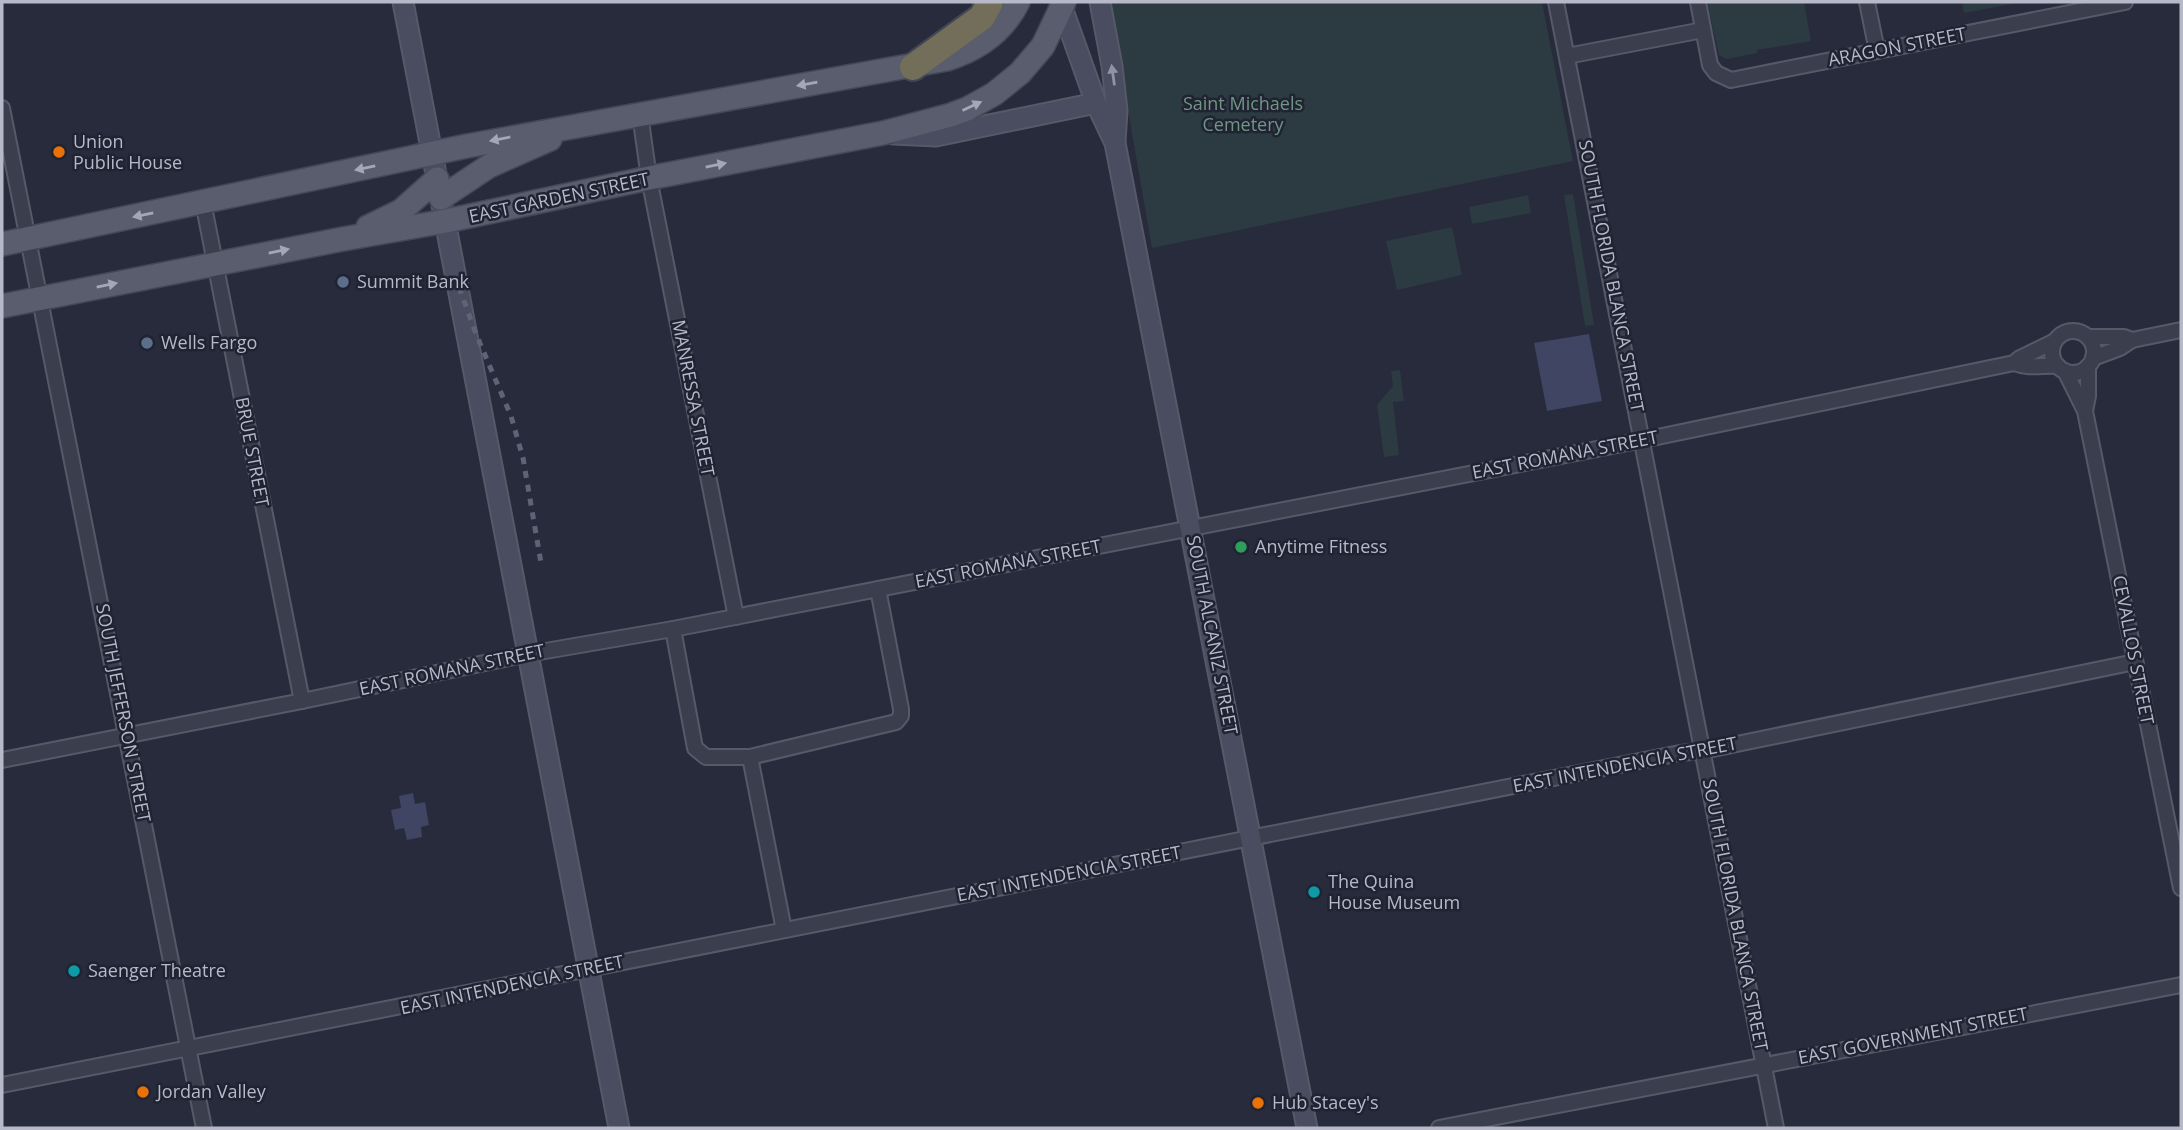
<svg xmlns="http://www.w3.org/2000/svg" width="2183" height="1130" font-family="'Open Sans',sans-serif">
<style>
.green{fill:#2c3a41}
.water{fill:#3f4563}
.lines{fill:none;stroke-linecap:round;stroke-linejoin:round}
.street-casing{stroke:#565968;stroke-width:18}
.secondary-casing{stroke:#565968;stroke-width:23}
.primary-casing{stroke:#444756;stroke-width:26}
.highway-casing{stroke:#434655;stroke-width:30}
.street{stroke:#3b3e4d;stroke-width:14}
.secondary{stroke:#4a4c5f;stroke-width:19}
.primary{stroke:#595d6d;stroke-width:23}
.highway{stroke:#726e59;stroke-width:26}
.rail{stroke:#606375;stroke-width:5;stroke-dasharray:7 7;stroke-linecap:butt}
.oneway{fill:#9193a3}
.oneway2{fill:#a4a7b6}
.food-dot{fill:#e8710a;stroke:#202332;stroke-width:2.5}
.service-dot{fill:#5c6f8a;stroke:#202332;stroke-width:2.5}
.leisure-dot{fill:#2e9e5b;stroke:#202332;stroke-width:2.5}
.culture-dot{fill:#0f9aa8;stroke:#202332;stroke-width:2.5}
.labels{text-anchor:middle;stroke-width:5;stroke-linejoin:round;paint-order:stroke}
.street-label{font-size:18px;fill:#b7b9c8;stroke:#202332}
.park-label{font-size:18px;fill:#719683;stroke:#202332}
.poi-label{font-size:18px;fill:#b7b9c8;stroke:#202332;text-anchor:start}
</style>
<rect width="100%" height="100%" fill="#272b3c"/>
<!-- green -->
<g class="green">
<polygon points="1109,2 1542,2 1573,161 1152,248"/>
<polygon points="1707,2 1804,2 1811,41 1757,50 1757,53 1727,59 1719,55"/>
<polygon points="1962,2 2023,2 1964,13"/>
<polygon points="1573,194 1594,325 1585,326 1564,195"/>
<polygon points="1528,195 1531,213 1472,224 1469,207"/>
<polygon points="1452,227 1462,275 1397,290 1386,241"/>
<polygon points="1400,370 1404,401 1393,402 1399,455 1384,457 1377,405 1393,386 1391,371"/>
</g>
<!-- water -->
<g class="water">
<polygon points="1589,334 1602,401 1547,411 1534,343"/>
<polygon points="413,793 415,804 425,802 429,825 421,827 422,837 407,840 404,828 395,830 391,810 401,808 399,796"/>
</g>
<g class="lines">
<!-- street casing -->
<g class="street-casing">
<g id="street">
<polyline points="1556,2 1776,1128"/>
<polyline points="1698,2 1710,65 1716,73 1731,80 2125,2"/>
<polyline points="1867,2 1877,51"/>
<polyline points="1567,56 1703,30"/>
<polyline points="2,108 204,1128"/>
<polyline points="640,114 649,178 736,617"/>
<polyline points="203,202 302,701"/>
<circle cx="2073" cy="352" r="21"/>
<polyline points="2088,337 2124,337 2132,340"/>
<polyline points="2093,358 2120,348 2132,340 2181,330"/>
<path d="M2014 363C2029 369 2043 365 2058 366"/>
<polyline points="2065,371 2085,411 2181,888"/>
<polyline points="2085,411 2088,396 2088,366"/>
<polyline points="673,629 695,748 706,757 750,757 896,722 901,716 901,709 878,589"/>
<polyline points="750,757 784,930"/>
<polyline points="2,760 302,701 528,654 673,629 1643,440 2014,363 2020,358 2055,341"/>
<polyline points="2,1085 1680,753 1703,751 2135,662"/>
<polyline points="1439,1128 2181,985"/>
</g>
</g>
<!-- secondary casing -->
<g class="secondary-casing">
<g id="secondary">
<polyline points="403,2 619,1128"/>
<polyline points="1060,2 1096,103 1115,143 1307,1128"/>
<polyline points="1100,2 1112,66 1117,111 1115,142"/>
<polyline points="894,134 936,136 1096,103"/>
</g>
</g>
<!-- primary casing -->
<g class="primary-casing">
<g id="primary">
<polyline points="441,198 489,166 550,139"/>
<polyline points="368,227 401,211 437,179"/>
<path d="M2 244 467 146 947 59C979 49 1003 32 1018 2"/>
<polyline points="2,306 343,239 446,221 649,178 883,133 951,115 967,109 994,94 1020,73 1043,46 1064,2"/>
</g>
</g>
<!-- highway casing -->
<g class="highway-casing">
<polyline id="highway" points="913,67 982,17 990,2"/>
</g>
<!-- street -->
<use href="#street" class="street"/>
<!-- secondary -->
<use href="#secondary" class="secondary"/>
<!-- primary -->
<use href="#primary" class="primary"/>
<!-- highway -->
<use href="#highway" class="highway"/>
<!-- rail -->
<polyline class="rail" points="459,287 476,334 511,416 523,458 541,563"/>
</g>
<!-- one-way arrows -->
<defs><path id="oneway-solid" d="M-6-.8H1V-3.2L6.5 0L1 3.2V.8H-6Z" transform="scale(1.75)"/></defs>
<use class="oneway" href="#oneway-solid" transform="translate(1113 75) rotate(-98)"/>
<g class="oneway2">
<use href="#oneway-solid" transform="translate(807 84) rotate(170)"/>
<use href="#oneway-solid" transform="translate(972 106) rotate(-25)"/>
<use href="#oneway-solid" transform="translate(500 139) rotate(169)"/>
<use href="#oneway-solid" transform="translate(716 165) rotate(-11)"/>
<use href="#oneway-solid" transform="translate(365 168) rotate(168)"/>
<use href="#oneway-solid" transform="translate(143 215) rotate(168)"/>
<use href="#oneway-solid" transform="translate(279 251) rotate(-11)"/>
<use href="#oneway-solid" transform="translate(107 285) rotate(-11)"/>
</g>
<!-- markers -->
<g class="food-dot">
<circle cx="59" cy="152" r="7"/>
<circle cx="143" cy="1092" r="7"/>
<circle cx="1258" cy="1103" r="7"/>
</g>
<g class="service-dot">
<circle cx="343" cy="282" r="7"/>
<circle cx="147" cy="343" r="7"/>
</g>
<circle class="leisure-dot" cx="1241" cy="547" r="7"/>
<g class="culture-dot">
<circle cx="1314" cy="892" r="7"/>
<circle cx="74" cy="971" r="7"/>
</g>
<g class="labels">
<!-- street labels -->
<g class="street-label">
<text transform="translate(1897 47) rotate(-11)" y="6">ARAGON STREET</text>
<text transform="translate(559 198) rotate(-12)" y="6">EAST GARDEN STREET</text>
<text transform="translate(1611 276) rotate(79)" y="6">SOUTH FLORIDA BLANCA STREET</text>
<text transform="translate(693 398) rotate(79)" y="6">MANRESSA STREET</text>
<text transform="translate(252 452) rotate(79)" y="6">BRUE STREET</text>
<text transform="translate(1565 455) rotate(-11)" y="6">EAST ROMANA STREET</text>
<text transform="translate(1008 564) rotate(-11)" y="6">EAST ROMANA STREET</text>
<text transform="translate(1212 635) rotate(79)" y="6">SOUTH ALCANIZ STREET</text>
<text transform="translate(2133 650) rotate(79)" y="6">CEVALLOS STREET</text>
<text transform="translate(452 670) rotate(-12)" y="6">EAST ROMANA STREET</text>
<text transform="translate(123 713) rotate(79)" y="6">SOUTH JEFFERSON STREET</text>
<text transform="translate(1625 765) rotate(-11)" y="6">EAST INTENDENCIA STREET</text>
<text transform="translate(1069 874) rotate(-11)" y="6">EAST INTENDENCIA STREET</text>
<text transform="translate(1735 915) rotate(79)" y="6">SOUTH FLORIDA BLANCA STREET</text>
<text transform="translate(512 985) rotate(-12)" y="6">EAST INTENDENCIA STREET</text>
<text transform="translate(1913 1036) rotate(-11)" y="6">EAST GOVERNMENT STREET</text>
</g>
<!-- park labels -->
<g class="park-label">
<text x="1243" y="110">Saint Michaels<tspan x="1243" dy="21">Cemetery</tspan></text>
</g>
<!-- poi labels -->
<g class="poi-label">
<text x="73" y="148">Union<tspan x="73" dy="21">Public House</tspan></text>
<text x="357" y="288">Summit Bank</text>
<text x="161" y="349">Wells Fargo</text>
<text x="1255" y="553">Anytime Fitness</text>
<text x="1328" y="888">The Quina<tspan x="1328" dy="21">House Museum</tspan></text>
<text x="88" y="977">Saenger Theatre</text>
<text x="157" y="1098">Jordan Valley</text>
<text x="1272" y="1109">Hub Stacey's</text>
</g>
</g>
<!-- border -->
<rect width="2183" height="1130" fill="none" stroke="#b7b9c8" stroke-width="7"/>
</svg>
